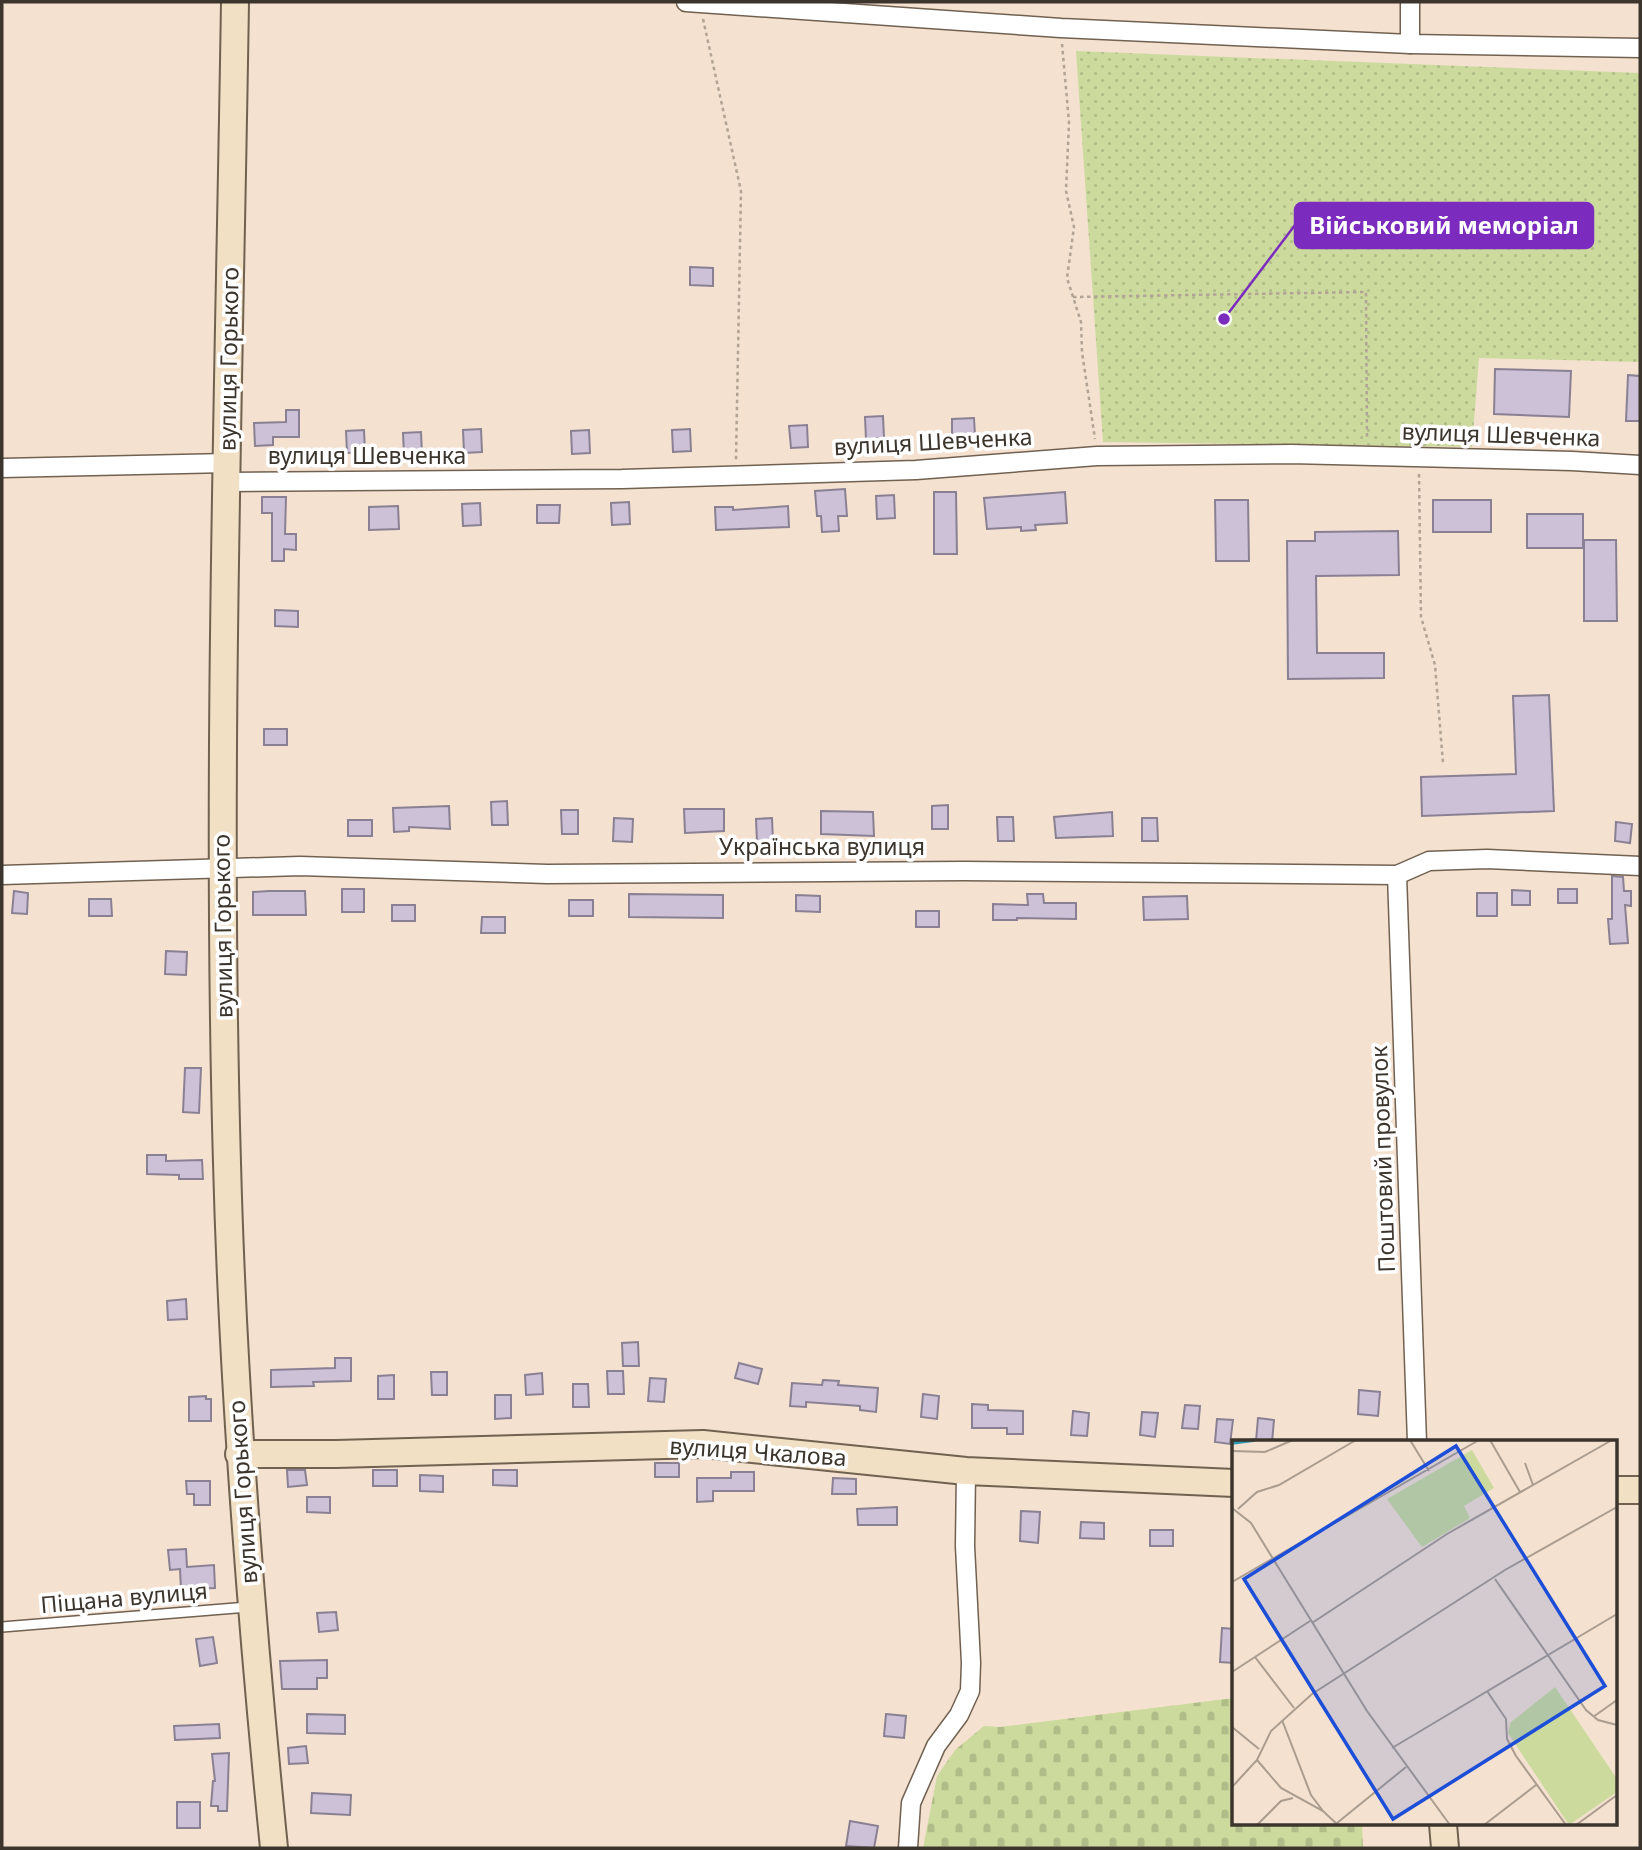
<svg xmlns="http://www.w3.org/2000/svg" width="1642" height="1850" font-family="'Noto Sans',sans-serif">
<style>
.cemetery{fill:url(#cemetery-stones)}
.park{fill:url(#park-dots)}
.building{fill:#ccc1d6;stroke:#8a8094;stroke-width:2}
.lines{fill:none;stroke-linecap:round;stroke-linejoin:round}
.lane-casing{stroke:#716151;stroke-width:12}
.street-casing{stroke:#716151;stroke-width:21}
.secondary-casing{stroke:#716151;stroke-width:30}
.path{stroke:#b1a395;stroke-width:2.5;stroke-dasharray:3.5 3.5;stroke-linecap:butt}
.lane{stroke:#fff;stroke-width:9}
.street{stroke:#fff;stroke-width:18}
.secondary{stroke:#f1e0c4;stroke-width:26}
.labels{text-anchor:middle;stroke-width:7;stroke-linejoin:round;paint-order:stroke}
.street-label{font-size:23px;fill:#3c352e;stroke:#fff}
.inset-river{fill:none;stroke:#2d97b2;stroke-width:3.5}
.inset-road{fill:none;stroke:#aa9c8f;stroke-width:2}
.view{fill:#1d4ed8;fill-opacity:0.15;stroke:#1d4ed8;stroke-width:3.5}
.inset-edge{fill:none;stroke:#3c352e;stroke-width:3.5}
.leader{fill:none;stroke:#7b2cbf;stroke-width:2.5}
.callout-dot{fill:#7b2cbf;stroke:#fff;stroke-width:2.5}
.callout{fill:#7b2cbf;stroke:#7b2cbf;stroke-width:2.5}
.callout-label{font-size:24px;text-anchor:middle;font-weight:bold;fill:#fff}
</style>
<defs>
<pattern id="cemetery-stones" width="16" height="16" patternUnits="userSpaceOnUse" patternTransform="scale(1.75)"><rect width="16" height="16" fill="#ccdb9d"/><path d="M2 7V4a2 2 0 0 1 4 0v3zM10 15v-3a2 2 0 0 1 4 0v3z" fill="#b0bd88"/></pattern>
<pattern id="park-dots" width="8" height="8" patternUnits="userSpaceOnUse" patternTransform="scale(1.75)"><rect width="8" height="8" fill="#ccdb9d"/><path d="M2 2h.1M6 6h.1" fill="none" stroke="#b0bd88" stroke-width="1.8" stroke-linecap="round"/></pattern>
</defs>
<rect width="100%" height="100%" fill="#f4e1cf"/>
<!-- cemetery -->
<polygon class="cemetery" points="1234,1698 1234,1824 1362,1824 1363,1848 923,1848 937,1776 955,1750 984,1726 1000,1727"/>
<!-- park -->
<polygon class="park" points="1076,51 1640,73 1640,362 1479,358 1472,447 1103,442"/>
<!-- building -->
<g class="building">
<polygon points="690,267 713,268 713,286 690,285"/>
<polygon points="1495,369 1571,371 1569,417 1494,414"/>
<polygon points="1628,375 1640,376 1640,421 1626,421"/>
<polygon points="286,410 299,410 299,437 273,437 273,445 255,446 254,423 286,422"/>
<polygon points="883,416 884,438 866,439 865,417"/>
<polygon points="974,418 975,436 952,437 952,419"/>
<polygon points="807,425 808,447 791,448 789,426"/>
<polygon points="481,429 482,452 464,453 463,430"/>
<polygon points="690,429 691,451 673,452 672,430"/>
<polygon points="364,430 365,452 347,453 346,431"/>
<polygon points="589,430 590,453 572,454 571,431"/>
<polygon points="421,432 422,455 404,456 403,433"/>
<polygon points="845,489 847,516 838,516 839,531 822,532 821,516 817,516 815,491"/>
<polygon points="934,492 956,492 957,554 934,554"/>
<polygon points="1065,492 1067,523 1035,525 1036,530 1021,531 1021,527 987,529 984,498"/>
<polygon points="894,495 895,518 877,519 876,496"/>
<polygon points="262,497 286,497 285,534 296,534 296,550 284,549 284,561 272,561 272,513 262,513"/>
<polygon points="1215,500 1248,500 1249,561 1216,561"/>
<rect x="1433" y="500" width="58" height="32"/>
<polygon points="629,502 630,524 612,525 611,503"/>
<polygon points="480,503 481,525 463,526 462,504"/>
<polygon points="537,505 560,505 559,523 537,523"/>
<polygon points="398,506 399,529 369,530 369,507"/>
<polygon points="788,506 789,527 716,530 715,507 733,507 733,510"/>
<rect x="1527" y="514" width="56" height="34"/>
<polygon points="1398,531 1399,575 1316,576 1317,653 1384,653 1384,678 1288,679 1287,541 1315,541 1315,532"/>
<polygon points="1584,540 1616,540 1617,621 1584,621"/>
<polygon points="275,610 298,611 298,627 275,626"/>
<polygon points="1549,695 1554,811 1422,816 1421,777 1516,774 1513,696"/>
<rect x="264" y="729" width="23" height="16"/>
<polygon points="507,801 508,825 492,825 491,802"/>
<polygon points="948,805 948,829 932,829 932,806"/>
<polygon points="449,806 450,829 409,827 409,831 394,832 393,808"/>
<polygon points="684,809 724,809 724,831 685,833"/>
<polygon points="561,810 578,810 578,834 562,834"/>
<polygon points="821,811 873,812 874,836 821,834"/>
<polygon points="1112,812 1113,836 1056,838 1054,817"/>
<polygon points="997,817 1013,817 1014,841 998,841"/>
<polygon points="614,818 633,819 632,842 613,841"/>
<polygon points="772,818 773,842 757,842 756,819"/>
<polygon points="1142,818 1157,818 1158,841 1142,841"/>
<rect x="348" y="820" width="24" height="16"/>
<polygon points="1616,822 1632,824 1630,843 1615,841"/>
<polygon points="1612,876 1623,877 1624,891 1631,891 1631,906 1625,905 1628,943 1610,944 1608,919 1612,919"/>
<rect x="342" y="889" width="22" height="23"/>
<rect x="1558" y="889" width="19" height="14"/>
<polygon points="1512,890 1530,891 1530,905 1512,905"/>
<polygon points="14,891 28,893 27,914 12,913"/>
<polygon points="269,891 305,891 306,915 253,915 253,892"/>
<rect x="1477" y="893" width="20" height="23"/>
<polygon points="629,894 723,895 723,918 629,917"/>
<polygon points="1027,894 1043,894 1044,903 1076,903 1076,919 1017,918 1017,920 993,920 993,904 1028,905"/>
<polygon points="796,895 820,896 820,912 796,911"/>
<polygon points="1187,896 1188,919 1144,920 1143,897"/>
<polygon points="89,899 111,899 112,916 89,916"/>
<rect x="569" y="900" width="24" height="16"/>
<rect x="392" y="905" width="23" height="16"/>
<rect x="916" y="911" width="23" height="16"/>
<polygon points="482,917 505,917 505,933 481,933"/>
<polygon points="166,951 187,952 186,975 165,974"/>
<polygon points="185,1068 201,1068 199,1113 183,1112"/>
<polygon points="147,1155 166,1155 166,1161 202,1160 203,1179 179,1179 179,1175 147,1174"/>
<polygon points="186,1299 187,1319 168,1320 167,1301"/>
<polygon points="638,1342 639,1366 623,1366 622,1343"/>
<polygon points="335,1358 351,1358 351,1381 313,1382 314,1386 271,1387 271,1370 335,1368"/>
<polygon points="739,1363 762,1369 758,1384 735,1378"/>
<polygon points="607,1371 623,1371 624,1394 608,1394"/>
<polygon points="431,1372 447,1372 447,1395 432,1395"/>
<polygon points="542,1373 543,1394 526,1395 525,1375"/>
<polygon points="394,1375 394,1399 378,1399 378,1376"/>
<polygon points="650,1378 666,1379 664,1402 648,1401"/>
<polygon points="823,1380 839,1381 838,1385 878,1388 876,1412 860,1410 860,1406 806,1402 806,1407 790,1406 792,1383 822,1385"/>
<polygon points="573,1384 588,1384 589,1407 573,1407"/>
<polygon points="1359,1390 1380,1392 1378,1416 1358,1414"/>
<polygon points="923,1394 939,1396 937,1419 921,1417"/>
<polygon points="495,1395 511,1395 511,1418 495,1419"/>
<polygon points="206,1396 206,1399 211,1399 211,1421 189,1421 189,1397"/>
<polygon points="972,1404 988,1405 988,1410 1023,1411 1023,1434 1007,1434 1007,1428 972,1428"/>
<polygon points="1185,1405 1200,1406 1198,1429 1182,1428"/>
<polygon points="1073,1411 1089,1413 1087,1436 1071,1435"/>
<polygon points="1142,1412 1158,1413 1155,1437 1140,1435"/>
<polygon points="1258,1418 1274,1420 1272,1442 1256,1441"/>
<polygon points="1217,1419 1233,1420 1230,1444 1215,1442"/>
<rect x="655" y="1463" width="24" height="14"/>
<polygon points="287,1470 305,1470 307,1485 288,1487"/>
<rect x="373" y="1470" width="24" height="16"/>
<polygon points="493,1470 517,1470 517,1486 493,1485"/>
<polygon points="731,1472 754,1472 754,1491 713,1491 713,1501 697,1502 697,1478 731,1478"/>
<polygon points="420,1475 443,1476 443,1492 420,1491"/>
<polygon points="833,1478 856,1479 856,1494 832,1494"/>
<polygon points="186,1481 210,1481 210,1505 194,1505 194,1494 187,1494"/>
<polygon points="307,1497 330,1497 330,1513 307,1512"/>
<polygon points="897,1507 897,1525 858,1525 857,1509"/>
<polygon points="1021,1511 1040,1512 1038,1543 1020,1541"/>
<polygon points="1081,1522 1104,1523 1104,1539 1080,1538"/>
<rect x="1150" y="1530" width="23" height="16"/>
<polygon points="186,1549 187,1567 214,1565 215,1588 181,1589 180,1569 170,1570 168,1550"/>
<polygon points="336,1612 338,1630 319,1632 317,1613"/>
<polygon points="1222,1628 1234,1629 1234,1663 1220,1662"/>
<polygon points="213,1637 217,1663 200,1666 196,1639"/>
<polygon points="327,1660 327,1678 317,1678 317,1689 282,1689 280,1661"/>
<polygon points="307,1714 345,1715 345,1734 307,1733"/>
<polygon points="886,1714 906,1716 904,1738 884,1736"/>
<polygon points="219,1724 220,1738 175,1740 174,1726"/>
<polygon points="306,1746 308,1763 289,1764 288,1748"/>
<polygon points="229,1753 227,1811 218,1811 218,1806 211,1806 213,1781 215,1781 212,1754"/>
<polygon points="312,1793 351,1795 350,1815 311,1813"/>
<rect x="177" y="1802" width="23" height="26"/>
<polygon points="850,1821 878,1826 874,1848 846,1846"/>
</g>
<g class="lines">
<!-- lane casing -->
<g class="lane-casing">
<polyline id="lane" points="2,1627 248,1607"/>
</g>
<!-- street casing -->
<g class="street-casing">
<g id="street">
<polyline points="686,2 1061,28 1410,44 1640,48"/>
<polyline points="1410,44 1410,2"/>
<polyline points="2,468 228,463"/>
<polyline points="228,482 622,479 916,470 1097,456 1291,454 1572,461 1640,465"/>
<polyline points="2,875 300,866 547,874 963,871 1397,875 1429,861 1487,859 1640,866"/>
<polyline points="1397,875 1417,1442"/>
<polyline points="908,1848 911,1803 936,1746 959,1715 970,1691 971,1663 965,1546 966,1471"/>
</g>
</g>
<!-- secondary casing -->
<g class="secondary-casing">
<g id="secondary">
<path d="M235 2C229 389 216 776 227 1163 233 1393 251 1619 274 1848"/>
<polyline points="239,1454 336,1454 703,1444 966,1471 1234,1483"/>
<polyline points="1616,1490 1640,1490"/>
<polyline points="1443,1824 1445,1848"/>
</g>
</g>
<!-- path -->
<g class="path">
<polyline points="703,19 741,191 736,460"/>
<polyline points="1062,44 1069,122 1066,191 1074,227 1067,278 1081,322 1082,352 1095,439"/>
<polyline points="1073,297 1366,292 1367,440"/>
<polyline points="1419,474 1421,617 1435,665 1443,763"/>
</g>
<!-- lane -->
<use href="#lane" class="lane"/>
<!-- street -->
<use href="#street" class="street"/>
<!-- secondary -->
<use href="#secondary" class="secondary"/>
</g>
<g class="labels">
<!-- street labels -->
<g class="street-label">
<text transform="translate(229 359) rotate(-89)" y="8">вулиця Горького</text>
<text transform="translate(1501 435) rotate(2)" y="8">вулиця Шевченка</text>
<text transform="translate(933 442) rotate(-3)" y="8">вулиця Шевченка</text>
<text x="367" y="464">вулиця Шевченка</text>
<text x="822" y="855">Українська вулиця</text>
<text transform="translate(223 926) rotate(-91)" y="8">вулиця Горького</text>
<text transform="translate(1383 1159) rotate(-92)" y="8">Поштовий провулок</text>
<text transform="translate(758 1452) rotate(4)" y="8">вулиця Чкалова</text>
<text transform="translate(243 1492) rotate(-94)" y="8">вулиця Горького</text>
<text transform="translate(124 1598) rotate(-5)" y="8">Піщана вулиця</text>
</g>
</g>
<!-- overview -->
<g transform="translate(1232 1440)">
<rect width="385" height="385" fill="#f4e1cf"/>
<path d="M323 247 385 339V352L337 385 276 293 278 283Z" fill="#ccdb9d"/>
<path d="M240 10 262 48 232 66 238 78 190 107 155 59Z" fill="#ccdb9d"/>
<path class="inset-river" d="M0 3 23 0"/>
<path class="inset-road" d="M178 0 197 31M258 0 288 52M0 11 33 12 61 0M293 23 301 45M0 68 19 83 135 271 218 385M6 69 25 52 47 45 124 0M263 139 354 270 366 280 385 285M0 142 247 0M80 183 215 94 380 0M23 217 62 268M0 232 78 181M255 251 274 279 275 299 284 316 334 385M361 277 385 260M50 280 79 355 91 371M0 287 27 309M160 308 385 174M25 320 49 348 91 371 106 385M0 347 25 320 39 291 80 254 273 130 385 67M105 383 174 327M25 385 49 361 61 358M252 385 304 345M344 385 385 355"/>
<path class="view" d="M224 6 373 246 161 379 12 139Z"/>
<rect width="385" height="385" class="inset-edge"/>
</g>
<!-- callouts -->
<path class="leader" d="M1224 319L1295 225"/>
<circle class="callout-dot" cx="1224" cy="319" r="7"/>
<rect class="callout" x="1295" y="203" width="298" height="45" rx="7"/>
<g class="callout-label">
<text x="1444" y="234">Військовий меморіал</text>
</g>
<!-- border -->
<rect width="1642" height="1850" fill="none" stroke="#3c352e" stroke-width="7"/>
</svg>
